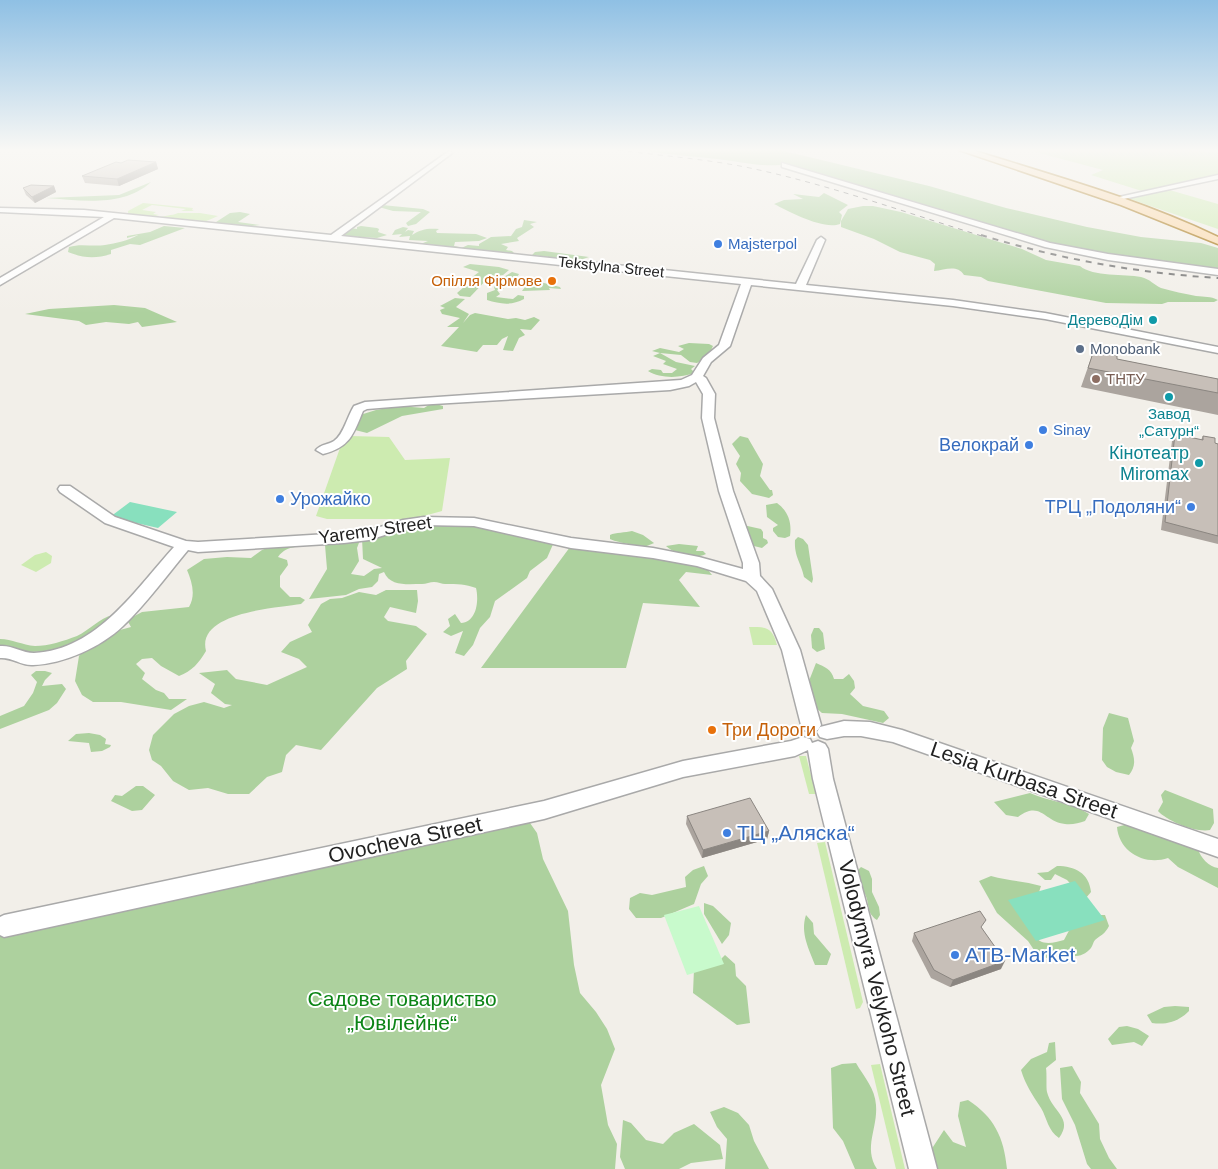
<svg xmlns="http://www.w3.org/2000/svg" width="1218" height="1169" font-family="Arial,sans-serif">
<style>
.grass{fill:#cdebb0}
.forest{fill:#add19e}
.park{fill:#c8facc}
.pitch{fill:#88e0be}
.lines{fill:none;stroke-linecap:round;stroke-linejoin:round}
.minor-casing{stroke:#a9a9a9;stroke-width:3}
.major-casing{stroke:#a06b00;stroke-width:3}
.minor{fill:#fff;fill-rule:evenodd}
.major{fill:#fcd6a4;fill-rule:evenodd}
.rail-far1{stroke:#707070;stroke-width:1;stroke-dasharray:5 5;stroke-linecap:butt}
.rail{stroke:#707070;stroke-width:2;stroke-dasharray:6 6;stroke-linecap:butt}
.wall{fill:#aba49e}
.shaded-wall{fill:#8b8681}
.building{fill:#c7bfb8;stroke:#8b8681}
.shop-dot{fill:#3f7fe0;stroke:#fff;stroke-width:2}
.food-dot{fill:#e8710a;stroke:#fff;stroke-width:2}
.culture-dot{fill:#0f9aa8;stroke:#fff;stroke-width:2}
.service-dot{fill:#5c6f8a;stroke:#fff;stroke-width:2}
.education-dot{fill:#8d6e63;stroke:#fff;stroke-width:2}
.labels{text-anchor:middle;stroke-width:4;stroke-linejoin:round;paint-order:stroke}
.far-shop-label{font-size:15px;fill:#366cbe;stroke:#fff;text-anchor:start}
.far-street-label{font-size:15px;fill:#222;stroke:#fff}
.far-food-label{font-size:15px;fill:#c56008;stroke:#fff;text-anchor:end}
.far-culture-label{font-size:15px;fill:#0d838f;stroke:#fff;text-anchor:end}
.far-service-label{font-size:15px;fill:#4e5e75;stroke:#fff;text-anchor:start}
.far-education-label{font-size:15px;fill:#785e54;stroke:#fff;text-anchor:start}
.shop-label{font-size:18px;fill:#366cbe;stroke:#fff;text-anchor:end}
.culture-label{font-size:18px;fill:#0d838f;stroke:#fff;text-anchor:end}
.street-label{font-size:18px;fill:#222;stroke:#fff}
.food-label{font-size:18px;fill:#c56008;stroke:#fff;text-anchor:start}
.near-street-label{font-size:21px;fill:#222;stroke:#fff}
.near-shop-label{font-size:21px;fill:#366cbe;stroke:#fff;text-anchor:start}
.near-park-label{font-size:21px;fill:#0c8416;stroke:#fff}
</style>
<rect width="100%" height="100%" fill="#f2efe9"/>
<!-- grass -->
<g class="grass">
<polygon points="1028,150 1193,150 1218,153 1218,177 1145,192 1091,175 1103,170"/>
<polygon points="1166,189 1218,204 1218,229 1127,198"/>
<polygon points="143,203 193,208 192,210 194,211 181,211 186,209 152,205 142,210 156,212 153,214 159,215 152,217 128,215 128,211"/>
<path d="M178 213H200L218 216 202 223 158 218C165 215 171 216 178 213Z"/>
<polygon points="349,436 389,437 405,460 450,458 442,511 413,519 327,519 316,516 340,448"/>
<polygon points="46,552 52,556 51,563 36,572 21,565 35,555"/>
<path d="M749 627C767 627 772 627 777 645H753Z"/>
<polygon points="799,756 806,756 816,794 809,794"/>
<polygon points="825,842 863,1002 860,1008 856,1009 817,843"/>
<polygon points="880,1064 905,1169 896,1169 871,1065"/>
</g>
<!-- forest -->
<g class="forest">
<path d="M641 150H780L929 186 1006 208 1087 227 1141 237 1201 243 1218 248V270C1161 263 1102 258 1046 244 959 223 874 191 790 164 762 168 744 162 717 159 692 156 666 155 641 150Z"/>
<path d="M151 182C123 208 79 200 46 198L119 195Z"/>
<path d="M824 193 848 205 839 212 842 215 840 224C823 230 790 212 774 204L784 200 803 199 793 194 819 197Z"/>
<polygon points="382,205 423,209 430,212 416,224 408,226 406,223 421,212 393,211 379,207"/>
<path d="M863 206H873L901 212 1022 249 1046 260 1080 266C1093 277 1125 274 1141 277 1150 279 1154 285 1161 288 1172 291 1185 294 1196 296 1205 297 1210 296 1218 300L1214 302H1168L1162 304 1106 303 988 281 981 277 964 275C957 264 945 270 934 271L935 264 930 260 900 252 874 239 841 227V221L848 209Z"/>
<polygon points="240,212 250,214 238,222 260,225 243,227 213,224 230,213"/>
<polygon points="524,220 537,222 530,224 534,227 517,238 519,241 501,244 508,247 506,250 512,251 515,254 459,249 468,245 479,246 479,244 491,237 511,236 516,229 522,227"/>
<path d="M164 226 185 228 140 245 130 244 111 250V254C95 259 83 258 68 252L69 247C81 243 92 247 105 245 116 243 128 241 138 235L127 238V236L150 232Z"/>
<polygon points="361,226 377,228 379,229 378,232 387,235 377,238 342,236 343,233 351,228 357,229 357,227"/>
<path d="M403 227 408 228 405 232 408 230 414 231 412 235C421 229 428 228 439 229L436 231 437 233 476 234 487 238 479 241 455 242 454 246 459 247 442 248 441 246 418 245 428 241 409 240 410 236 399 237 402 234 392 235 395 230Z"/>
<polygon points="544,251 589,257 583,259 582,261 532,255 535,252"/>
<polygon points="470,264 499,267 509,270 503,275 489,277 470,297 460,296 457,293 471,281 471,278 479,272 463,267"/>
<path d="M512 272 519 274C515 282 506 289 497 290L500 294 496 297 513 299 518 295 524 296V299C511 306 500 304 487 300V293L495 290 494 287 502 278Z"/>
<polygon points="540,282 560,287 561,289 549,288 550,290 522,291 528,283"/>
<polygon points="455,298 465,299 456,307 469,314 463,323 470,315 475,313 508,319 516,318 525,320 534,317 540,320 531,330 520,329 525,335 519,338 513,351 503,350 508,336 502,339 497,345 483,345 477,352 441,346 459,327 447,327 460,318 442,314 440,310 445,308 440,306"/>
<polygon points="114,305 145,308 177,322 142,327 138,322 129,324 106,322 86,325 79,321 25,314 49,309"/>
<path d="M689 343 709 344 713 346 708 356 697 363 690 362 681 355 660 353 676 362 695 366 691 369 695 373C680 378 661 379 648 371L652 369 661 370 663 373H672L677 369 663 364 666 361 653 356 660 353 652 351 660 348 679 352 684 349 678 346Z"/>
<polygon points="432,403 443,406 443,409 402,416 367,433 355,430 353,425 360,415 376,410 400,406 424,408"/>
<polygon points="740,436 748,438 763,464 760,476 770,490 772,490 773,495 769,498 752,494 740,481 741,473 736,464 740,456 732,444"/>
<path d="M777 503C788 511 792 522 790 536L785 538 778 537 773 531V528L778 525 767 517 766 505Z"/>
<path d="M484 522 554 542 547 558 530 571 527 578 495 601 490 617 480 628 473 645 464 656 455 653 463 631 451 636 443 632 450 626 448 619 455 614 461 623C477 622 479 600 476 588 465 584 458 584 445 584 442 584 438 582 434 582 430 582 426 584 422 584 409 584 390 587 384 572L379 574 378 581 372 587 359 589 346 595 309 599 327 569 325 545 336 539 360 540 357 548 359 561 351 574 364 576 374 569 382 568 363 559 362 538 402 530 415 523 438 525Z"/>
<polygon points="743,525 761,529 763,532 763,538 767,540 768,543 762,548 750,545"/>
<path d="M632 531 643 535 654 543C654 543 647 546 647 546 641 547 615 542 610 539V535C616 532 625 533 632 531Z"/>
<path d="M798 537 803 539 808 545 813 579 812 583 804 577C801 562 794 557 795 540Z"/>
<path d="M280 543H315C301 549 288 543 278 557L287 560 288 565 280 576V587L290 597H300L305 600 301 604C277 608 196 612 206 651 199 663 192 671 179 676L161 666 152 658 142 659 136 664 145 673 142 679 156 690 164 693 169 699H187L171 710 121 702H93L82 695 75 681 79 656 85 648 109 633 131 627 127 620 142 612 189 607C196 595 192 582 187 570L204 559 227 557 251 558 262 550Z"/>
<path d="M679 544 698 546 696 551H703L706 554C693 560 676 555 666 546Z"/>
<polygon points="570,547 670,558 708,570 712,575 686,572 679,580 700,607 643,603 626,668 481,668"/>
<polygon points="386,590 417,590 418,601 416,613 390,607 384,617 388,621 416,626 427,634 406,661 407,669 377,688 321,750 296,745 286,755 282,772 267,777 249,794 228,794 208,788 189,790 173,781 161,766 152,760 149,750 153,735 174,714 189,706 204,702 224,708 232,705 225,704 211,693 215,684 199,673 227,670 236,679 267,685 307,667 299,659 281,652 290,642 312,632 308,625 321,604 330,599 342,598 359,592 376,595"/>
<path d="M113 615 115 620 71 646 51 651 30 652 0 647V639C12 639 22 645 35 646 48 646 64 641 77 636 90 630 99 618 113 615Z"/>
<polygon points="814,628 819,628 823,633 825,649 817,652 812,648 811,635"/>
<path d="M816 663C825 667 831 669 834 679H843L849 674 854 681 855 688 850 694 863 706 884 711 889 718 883 723 842 714 822 713 815 707 807 686Z"/>
<polygon points="36,671 45,671 52,673 45,680 42,686 62,684 66,689 57,703 49,710 0,729 0,716 24,706 33,693 37,682 31,675"/>
<path d="M1109 713 1128 718 1134 741 1131 748C1135 759 1136 766 1129 775L1116 772 1107 767 1102 760 1103 728Z"/>
<polygon points="89,733 100,735 106,739 105,744 111,745 110,747 102,751 91,752 89,743 68,741 76,734"/>
<polygon points="136,786 143,786 155,795 142,810 132,811 111,801 115,795 122,796"/>
<path d="M1165 790 1213 809 1214 823 1210 830C1196 833 1167 821 1158 811L1163 802 1161 795Z"/>
<path d="M1030 793C1050 802 1071 802 1089 814L1085 821C1079 823 1072 825 1065 824 1044 822 1041 800 1018 817L1006 815 994 802Z"/>
<polygon points="530,823 537,833 543,859 568,911 574,965 580,993 596,1012 607,1029 615,1049 601,1085 608,1125 617,1144 615,1169 0,1169 0,925 504,824"/>
<path d="M1128 824 1198 849C1200 857 1209 867 1218 868V888L1178 867 1168 858C1145 866 1119 852 1117 827Z"/>
<polygon points="704,866 708,876 701,884 694,904 661,918 636,918 629,909 630,898 640,893 652,895 686,887 685,877 693,870"/>
<path d="M1057 866C1075 866 1089 873 1091 892L1085 899 1067 880 1055 874 1051 880H1045L1037 873 1048 872Z"/>
<path d="M861 867 869 871 872 879V892L879 907 880 915 877 920C866 913 870 904 865 894 862 889 858 885 856 879L858 870Z"/>
<path d="M991 876C1008 881 1025 881 1041 886L1038 895 1017 909C1020 916 1033 937 1040 941 1047 945 1056 942 1064 940L1073 923 1092 915H1105L1109 926C1105 934 1101 935 1095 940 1093 942 1093 945 1091 948 1082 959 1070 957 1057 953L1049 959 1036 953 1028 941 997 913 979 881Z"/>
<polygon points="704,903 713,906 731,923 729,935 722,944 704,914"/>
<path d="M806 915 813 923 814 934 831 954 827 965H815C809 949 800 933 806 915Z"/>
<polygon points="725,955 735,964 736,976 746,986 750,1023 737,1025 693,993 694,969 717,963"/>
<path d="M1175 1006 1189 1007V1011C1178 1022 1166 1025 1152 1023L1147 1015 1164 1007Z"/>
<polygon points="1127,1026 1138,1029 1149,1036 1142,1046 1134,1042 1112,1045 1108,1039 1119,1027"/>
<path d="M1055 1042 1056 1060 1046 1068C1047 1074 1046 1088 1047 1092 1052 1112 1074 1118 1059 1138 1048 1131 1047 1118 1041 1108 1032 1094 1026 1086 1021 1070L1031 1059 1047 1052 1049 1043Z"/>
<path d="M856 1063C864 1077 875 1088 876 1105 878 1129 863 1147 877 1169H855L843 1141 833 1128 831 1068 842 1064Z"/>
<polygon points="1072,1066 1081,1082 1080,1093 1099,1124 1100,1139 1109,1158 1117,1169 1091,1169 1087,1164 1075,1125 1062,1099 1060,1068"/>
<path d="M968 1100C994 1117 1004 1137 1007 1169H936L931 1150 944 1130 953 1142 966 1147 958 1116 960 1102Z"/>
<polygon points="724,1107 738,1113 749,1125 754,1141 769,1169 725,1169 727,1139 717,1127 710,1112"/>
<polygon points="623,1120 631,1123 646,1140 663,1144 674,1133 694,1124 720,1145 723,1159 691,1163 679,1169 625,1169 620,1157"/>
</g>
<!-- park -->
<polygon class="park" points="699,906 724,964 687,975 664,915"/>
<!-- pitch -->
<g class="pitch">
<polygon points="130,502 177,512 158,528 110,517"/>
<polygon points="1075,881 1105,920 1036,941 1008,900"/>
</g>
<g class="lines">
<!-- minor casing -->
<g class="minor-casing">
<g id="minor">
<path d="M449 151 452 153 451 154 341 236 796 284 817 240 821 237 825 240 806 285 953 300 1045 313 1218 347V353L1045 319 953 306 751 285 730 346 711 362 703 376 706 378 715 394 714 418 733 491 759 563 760 576 772 589 800 650 821 725 818 730 811 732 804 730 801 725 782 650 757 591 746 581 697 566 653 558 571 548 474 526 424 525 410 527 369 540 344 543 198 552 188 550C167 575 147 603 123 626 101 647 64 664 33 665 22 666 12 657 0 658V646C12 645 22 653 34 653 97 650 136 589 174 547L105 523 60 492 58 489 60 486H70L115 517 186 541 198 542 344 533 367 531 403 520 424 517 474 518 571 538 653 548 699 557 743 569V563L719 491 702 418 703 394 696 382 689 386 670 390 416 405 367 409 363 411C353 435 350 447 323 454L316 450C321 444 328 445 334 441 344 434 347 417 354 406L365 402 681 380 692 375 703 358 719 345 741 284 114 218 0 285V278L104 217 0 212V208L84 210 331 235Z"/>
<polygon points="782,163 1050,243 1108,254 1218,269 1218,275 1108,260 1045,247 782,167"/>
<polygon points="1218,175 1218,179 1114,201 1110,199"/>
<polygon points="844,721 870,722 902,730 1218,839 1218,857 893,742 861,736 844,736 827,739 820,737 817,732 820,727"/>
<polygon points="803,737 810,739 812,743 818,741 825,744 828,749 833,779 937,1169 909,1169 813,779 808,750 795,756 683,777 544,819 4,937 0,935 0,917 4,915 544,801 683,761 791,741"/>
</g>
</g>
<!-- major casing -->
<g class="major-casing">
<path id="major" d="M959 150H972C1054 176 1140 199 1218 237V244L1121 205Z"/>
</g>
<!-- minor -->
<use href="#minor" class="minor"/>
<!-- major -->
<use href="#major" class="major"/>
<!-- rail-far1 -->
<path class="rail-far1" d="M618 150C662 156 707 159 750 168 830 185 907 213 985 237"/>
<!-- rail -->
<path class="rail" d="M981 235C1059 259 1137 273 1218 278"/>
</g>
<!-- wall -->
<g class="wall">
<polygon points="156,162 158,169 119,186 85,183 82,176 121,163"/>
<polygon points="54,186 56,192 35,203 26,195 23,188"/>
<polygon points="1094,350 1117,359 1218,379 1218,415 1081,387"/>
<polygon points="1175,434 1201,440 1203,436 1215,443 1218,444 1218,544 1161,530 1172,441"/>
<polygon points="687,816 769,831 767,839 702,858 686,824"/>
<polygon points="982,928 1001,969 950,987 931,978 912,941 914,933"/>
</g>
<!-- shaded-wall -->
<g class="shaded-wall">
<polygon points="156,162 158,169 119,186 117,179"/>
<polygon points="54,186 56,192 35,203 32,197"/>
<polygon points="769,831 767,839 702,858 703,850"/>
<polygon points="1005,961 1001,969 950,987 953,980"/>
</g>
<!-- building -->
<g class="building">
<polygon points="128,160 156,162 117,179 82,176 116,162 121,163"/>
<polygon points="31,185 54,186 32,197 23,188"/>
<polygon points="1094,350 1117,356 1117,359 1218,379 1218,393 1088,368"/>
<polygon points="1175,434 1203,440 1203,436 1215,438 1215,443 1218,444 1218,536 1165,522"/>
<polygon points="750,798 769,831 703,850 687,816"/>
<polygon points="980,911 986,920 981,927 1005,961 953,980 934,970 914,933"/>
</g>
<!-- sky -->
<linearGradient id="sky" x2="0" y2="1"><stop stop-color="#8fc0e4"/><stop offset="0.48" stop-color="#f9f8f5"/><stop offset="1" stop-color="#f9f8f5" stop-opacity="0"/></linearGradient>
<rect width="1218" height="313" fill="url(#sky)"/>
<!-- markers -->
<g class="shop-dot">
<circle cx="718" cy="244" r="5"/>
<circle cx="1043" cy="430" r="5"/>
<circle cx="1029" cy="445" r="5"/>
<circle cx="280" cy="499" r="5"/>
<circle cx="1191" cy="507" r="5"/>
<circle cx="727" cy="833" r="5"/>
<circle cx="955" cy="955" r="5"/>
</g>
<g class="food-dot">
<circle cx="552" cy="281" r="5"/>
<circle cx="712" cy="730" r="5"/>
</g>
<g class="culture-dot">
<circle cx="1153" cy="320" r="5"/>
<circle cx="1169" cy="397" r="5"/>
<circle cx="1199" cy="463" r="5"/>
</g>
<circle class="service-dot" cx="1080" cy="349" r="5"/>
<circle class="education-dot" cx="1096" cy="379" r="5"/>
<g class="labels">
<!-- far-shop labels -->
<g class="far-shop-label">
<text x="728" y="249">Majsterpol</text>
<text x="1053" y="435">Sinay</text>
</g>
<!-- far-street labels -->
<g class="far-street-label">
<text transform="translate(611 267) rotate(6)" y="5">Tekstylna Street</text>
</g>
<!-- far-food labels -->
<g class="far-food-label">
<text x="542" y="286">Опілля Фірмове</text>
</g>
<!-- far-culture labels -->
<g class="far-culture-label">
<text x="1143" y="325">ДеревоДім</text>
<text x="1169" y="419" text-anchor="middle">Завод<tspan x="1169" dy="17">„Сатурн“</tspan></text>
</g>
<!-- far-service labels -->
<g class="far-service-label">
<text x="1090" y="354">Monobank</text>
</g>
<!-- far-education labels -->
<g class="far-education-label">
<text x="1106" y="384">ТНТУ</text>
</g>
<!-- shop labels -->
<g class="shop-label">
<text x="1019" y="451">Велокрай</text>
<text x="290" y="505" text-anchor="start">Урожайко</text>
<text x="1181" y="513">ТРЦ „Подоляни“</text>
</g>
<!-- culture labels -->
<g class="culture-label">
<text x="1189" y="459">Кінотеатр<tspan x="1189" dy="21">Miromax</tspan></text>
</g>
<!-- street labels -->
<g class="street-label">
<text transform="translate(375 530) rotate(-8)" y="6">Yaremy Street</text>
</g>
<!-- food labels -->
<g class="food-label">
<text x="722" y="736">Три Дороги</text>
</g>
<!-- near-street labels -->
<g class="near-street-label">
<text transform="translate(1024 780) rotate(19)" y="7">Lesia Kurbasa Street</text>
<text transform="translate(405 840) rotate(-12)" y="7">Ovocheva Street</text>
<text transform="translate(877 988) rotate(76)" y="7">Volodymyra Velykoho Street</text>
</g>
<!-- near-shop labels -->
<g class="near-shop-label">
<text x="737" y="840">ТЦ „Аляска“</text>
<text x="965" y="962">ATB-Market</text>
</g>
<!-- near-park labels -->
<g class="near-park-label">
<text x="402" y="1006">Садове товариство<tspan x="402" dy="24">„Ювілейне“</tspan></text>
</g>
</g>
</svg>
